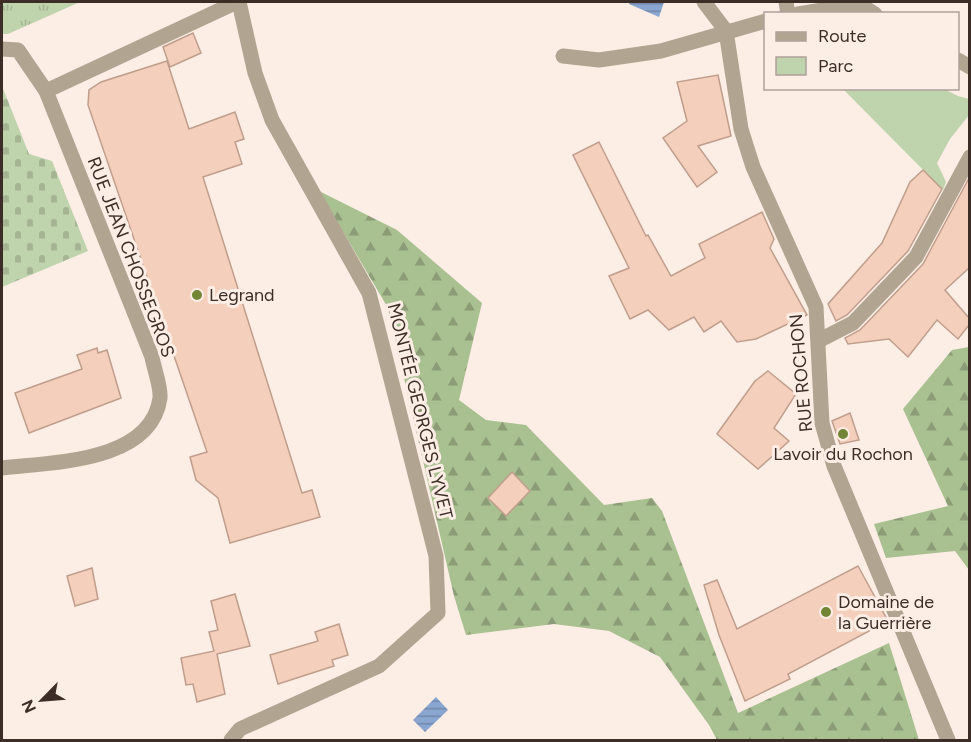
<svg xmlns="http://www.w3.org/2000/svg" width="971" height="742" font-family="Figtree,sans-serif">
<style>
.grass{fill:url(#grass-tufts)}
.forest{fill:url(#forest-firs)}
.cemetery{fill:url(#cemetery-stones)}
.park{fill:#bfd3ac}
.water{fill:url(#water-rules)}
.building{fill:#f3cfbc;stroke:#c09e8c;stroke-width:1.5}
.lines{fill:none;stroke-linecap:round;stroke-linejoin:round}
.minor{stroke:#b1a491;stroke-width:15}
.poi-dot{fill:#718535;stroke:#fcede5;stroke-width:2}
.labels{text-anchor:middle;stroke-width:6;stroke-linejoin:round;paint-order:stroke}
.street-label{font-size:18px;fill:#3c2e27;stroke:#fcede5}
.poi-label{font-size:18px;fill:#3c2e27;stroke:#fcede5;text-anchor:start}
</style>
<defs>
<pattern id="grass-tufts" width="24" height="20" patternUnits="userSpaceOnUse" patternTransform="scale(1.5)"><rect width="24" height="20" fill="#bfd3ac"/><path d="M3 7l-1-3M5 7V3M7 7l1-3M15 17l-1-3M17 17v-4M19 17l1-3" fill="none" stroke="#a5b594"/></pattern>
<pattern id="forest-firs" width="22" height="20" patternUnits="userSpaceOnUse" patternTransform="scale(1.5)"><rect width="22" height="20" fill="#a9c091"/><path d="M5 1l3.5 6h-7zM16 11l3.5 6h-7z" fill="#8b9c76"/></pattern>
<pattern id="cemetery-stones" width="16" height="16" patternUnits="userSpaceOnUse" patternTransform="scale(1.5)"><rect width="16" height="16" fill="#bfd3ac"/><path d="M2 7V4a2 2 0 0 1 4 0v3zM10 15v-3a2 2 0 0 1 4 0v3z" fill="#a5b594"/></pattern>
<pattern id="water-rules" width="6" height="5" patternUnits="userSpaceOnUse" patternTransform="scale(1.5)"><rect width="6" height="5" fill="#89a6d0"/><path d="M0 2.5h6" fill="none" stroke="#7188a9"/></pattern>
</defs>
<rect width="100%" height="100%" fill="#fcede5"/>
<!-- grass -->
<polygon class="grass" points="2,2 80,2 8,34 2,34"/>
<!-- forest -->
<g class="forest">
<polygon points="319,191 397,230 482,303 459,400 486,420 526,425 604,505 652,498 662,511 738,713 889,643 919,740 717,740 709,725 660,657 609,631 554,624 466,635 454,596 388,308"/>
<polygon points="969,347 969,570 955,551 886,558 874,524 948,506 903,409 952,350"/>
</g>
<!-- cemetery -->
<polygon class="cemetery" points="2,86 29,154 52,161 88,251 2,287"/>
<!-- park -->
<polygon class="park" points="843,89 944,89 958,96 969,99 969,115 950,139 937,163 946,182 943,190"/>
<!-- water -->
<g class="water">
<polygon points="630,2 664,2 659,17 629,4"/>
<polygon points="436,697 448,710 425,732 413,720"/>
</g>
<!-- building -->
<g class="building">
<polygon points="193,33 201,53 170,67 163,47"/>
<polygon points="167,61 189,129 235,112 244,139 235,142 242,164 203,177 302,493 312,490 320,517 230,543 218,498 196,480 190,457 207,452 88,105 89,90 101,82"/>
<polygon points="718,75 731,136 698,146 717,172 697,187 663,138 687,121 677,82"/>
<polygon points="599,142 646,236 648,235 671,276 705,258 699,244 762,212 774,239 770,248 807,315 756,339 737,342 721,321 704,332 694,317 669,330 648,310 630,319 609,276 629,268 573,155"/>
<polygon points="923,170 942,189 908,251 847,315 836,321 828,304 882,243 910,182"/>
<polygon points="969,178 969,268 945,290 969,318 969,325 958,339 937,320 908,357 889,339 848,344 845,338 860,330 923,264"/>
<polygon points="97,348 98,353 107,350 121,398 29,433 15,393 82,369 77,355"/>
<polygon points="768,371 796,394 774,428 789,441 758,469 717,434 755,381"/>
<polygon points="850,413 859,440 840,444 832,421"/>
<polygon points="512,472 530,491 506,516 488,498"/>
<polygon points="858,566 888,621 788,674 790,679 745,701 719,635 704,585 717,580 737,629"/>
<polygon points="92,568 98,599 75,606 67,576"/>
<polygon points="235,594 250,646 217,654 225,694 197,702 193,684 186,685 181,658 214,651 209,632 218,630 211,601"/>
<polygon points="339,624 348,655 332,660 334,666 278,684 270,655 318,641 315,632"/>
</g>
<g class="lines">
<!-- minor -->
<g class="minor">
<polyline points="704,2 726,31 741,129 753,167 816,307 822,423 834,466 948,740"/>
<polyline points="786,2 788,14"/>
<polyline points="798,14 859,4 875,14"/>
<polyline points="2,49 18,50 46,91 237,2"/>
<polyline points="563,56 599,60 661,51 766,21"/>
<polyline points="958,60 970,67"/>
<polyline points="820,340 853,323 916,257 970,157"/>
<path d="M2 468C51 462 151 463 160 398 161 386 154 369 152 357L46 91"/>
<polyline points="231,740 240,729 379,666 438,613 436,556 369,293 272,120 255,73 239,2"/>
</g>
</g>
<!-- markers -->
<g class="poi-dot">
<circle cx="197" cy="295" r="6"/>
<circle cx="843" cy="434" r="6"/>
<circle cx="826" cy="612" r="6"/>
</g>
<g class="labels">
<!-- street labels -->
<g class="street-label">
<text transform="translate(131 257) rotate(69)" y="6">RUE JEAN CHOSSEGROS</text>
<text transform="translate(801 373) rotate(-95)" y="6">RUE ROCHON</text>
<text transform="translate(420 411) rotate(76)" y="6">MONTÉE GEORGES LYVET</text>
</g>
<!-- poi labels -->
<g class="poi-label">
<text x="209" y="301">Legrand</text>
<text x="843" y="460" text-anchor="middle">Lavoir du Rochon</text>
<text x="838" y="608">Domaine de<tspan x="838" dy="21">la Guerrière</tspan></text>
</g>
</g>
<!-- border -->
<rect width="971" height="742" fill="none" stroke="#3c2e27" stroke-width="6"/>
<!-- legend -->
<rect x="764" y="12" width="195" height="78" fill="#fcede5" stroke="#afa199" stroke-width="1.5"/>
<rect x="776" y="32" width="30" height="9" fill="#b1a491" stroke="#afa199" stroke-width="1.5"/>
<text x="818" y="42" font-size="18" fill="#3c2e27">Route</text>
<rect x="776" y="57" width="30" height="18" fill="#bfd3ac" stroke="#afa199" stroke-width="1.5"/>
<text x="818" y="72" font-size="18" fill="#3c2e27">Parc</text>
<!-- north arrow -->
<g transform="translate(42 700) rotate(245)" stroke="#fcede5" stroke-width="4.5" paint-order="stroke">
<path d="M0-4.5L10 22L0 15L-10 22Z" fill="#3c2e27"/>
<text y="-9" font-size="16" font-weight="bold" text-anchor="middle" fill="#3c2e27">N</text>
</g>
</svg>
